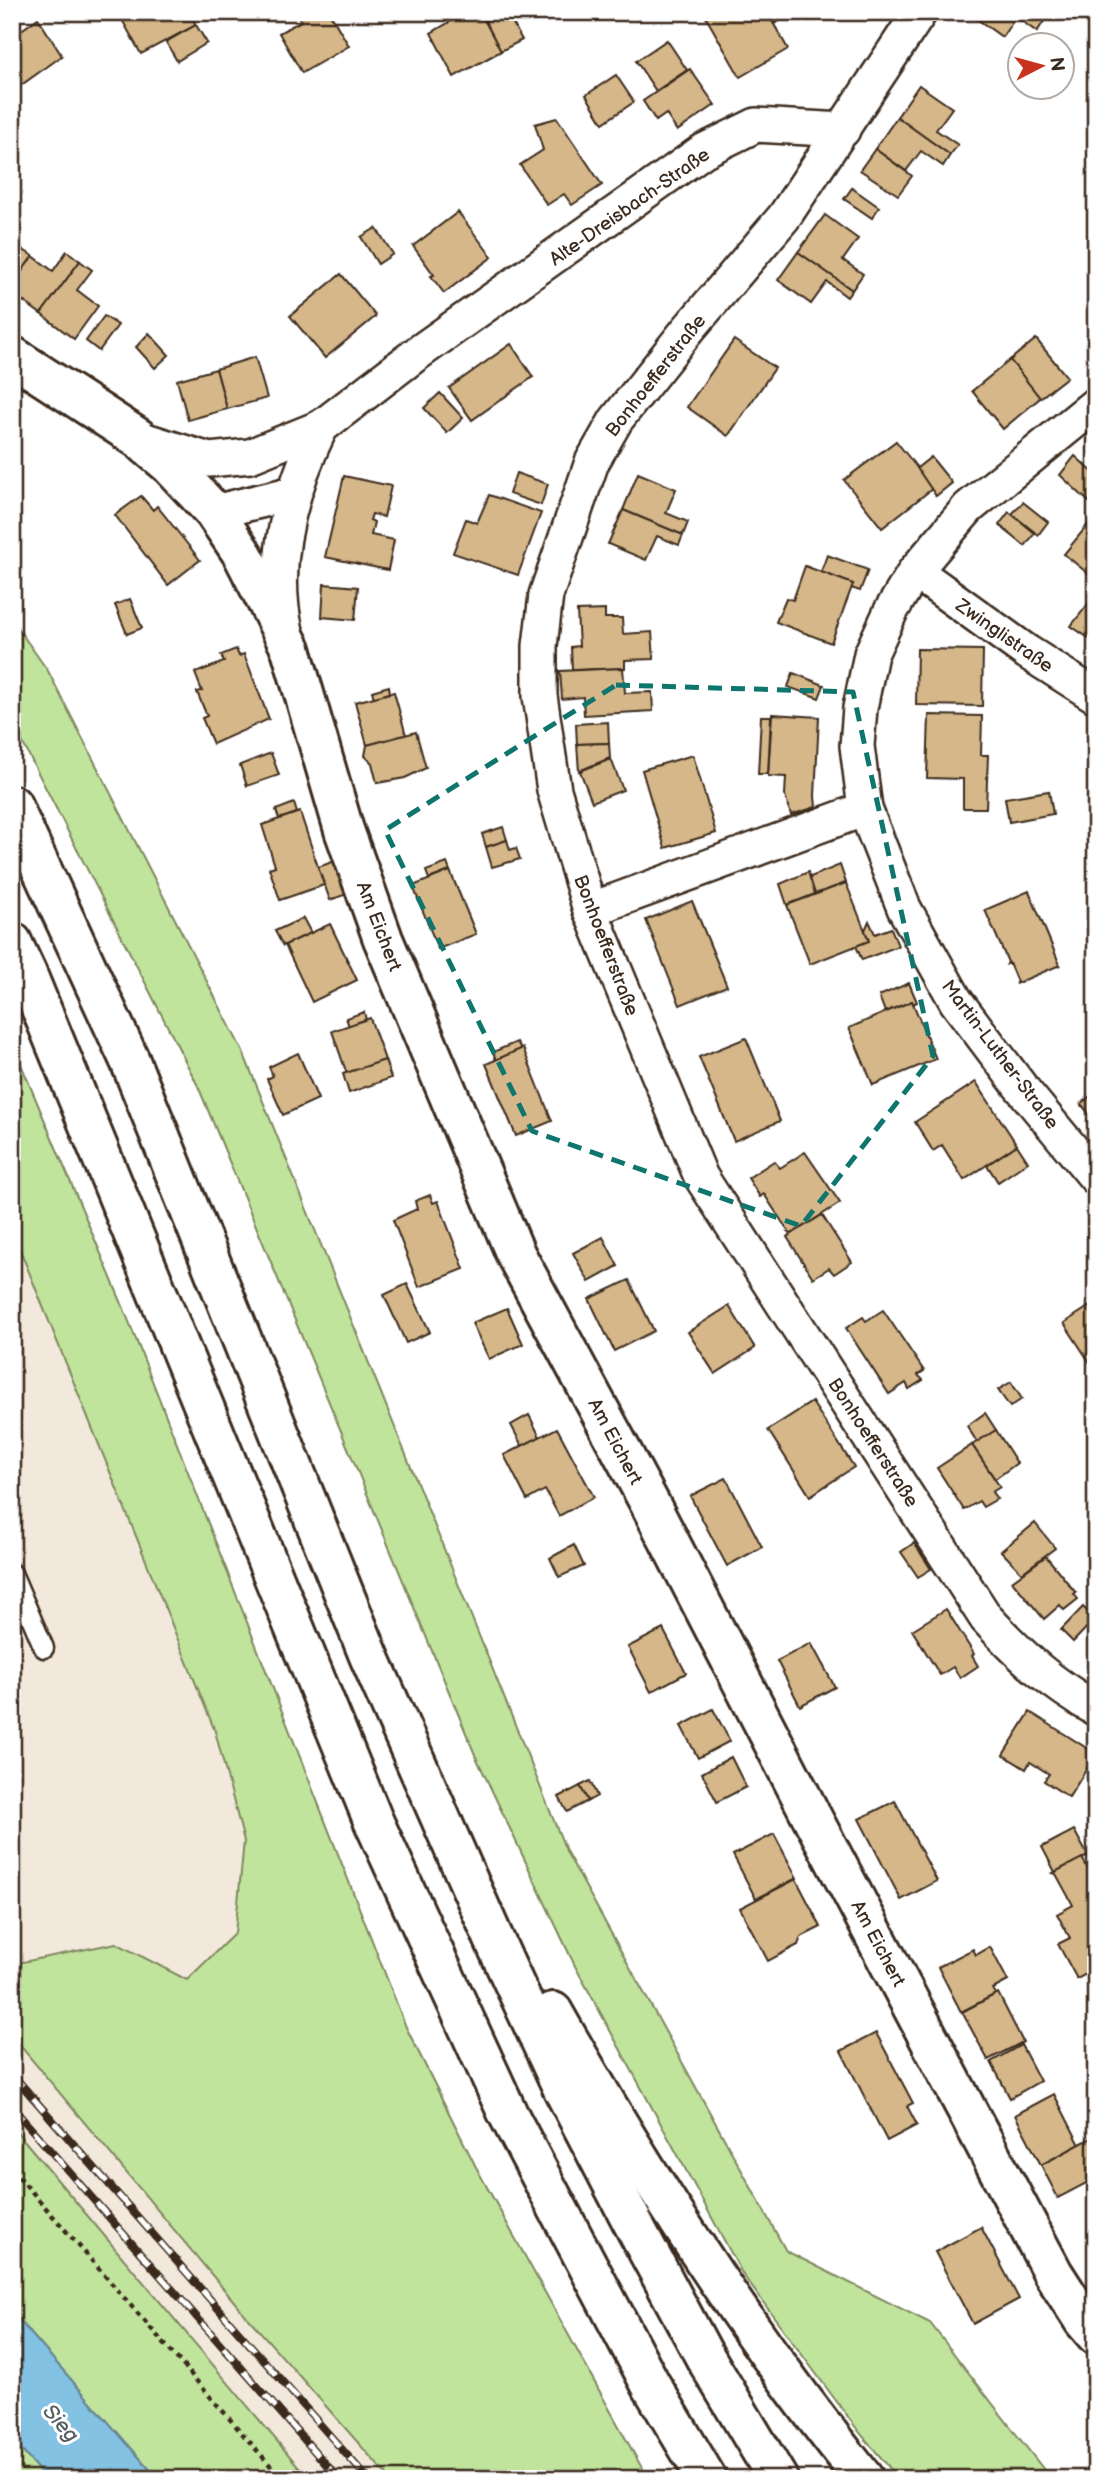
<svg xmlns="http://www.w3.org/2000/svg" width="1108" height="2491" font-family="'Balsamiq Sans',sans-serif">
<style>
.built{fill:#f2e9dc}
.green{fill:#c1e49d;stroke:#7e875e;stroke-width:2}
.water{fill:#83c2e3;stroke:#668594;stroke-width:2}
.building{fill:#d5b789;stroke:#3b2a1e;stroke-width:2}
.lines{fill:none;stroke-linecap:round;stroke-linejoin:round}
.lane-casing{stroke:#3b2a1e;stroke-width:23}
.street-casing{stroke:#3b2a1e;stroke-width:38}
.secondary-casing{stroke:#3b2a1e;stroke-width:44}
.highway-casing{stroke:#3b2a1e;stroke-width:44}
.path{stroke:#3b2a1e;stroke-width:4.5;stroke-dasharray:5 5;stroke-linecap:butt}
.lane{stroke:#fff;stroke-width:18}
.street{stroke:#fff;stroke-width:33}
.secondary{stroke:#fff;stroke-width:38}
.highway{stroke:#fff;stroke-width:38}
.rail-casing{stroke:#3b2a1e;stroke-width:8}
.rail{stroke:#fff;stroke-width:5;stroke-dasharray:16;stroke-linecap:butt}
.marked{fill:none;stroke:#0f766e;stroke-width:5;stroke-dasharray:14 9;stroke-linejoin:round}
.labels{text-anchor:middle;stroke-width:6;stroke-linejoin:round;paint-order:stroke}
.street-label{font-size:19px;fill:#3b2a1e;stroke:#fff}
.water-label{font-size:21px;font-style:italic;fill:#545f63;stroke:#fff}
</style>
<rect width="100%" height="100%" fill="#fff"/>
<filter id="ink" filterUnits="userSpaceOnUse"><feTurbulence type="fractalNoise" baseFrequency=".0143" numOctaves="2"/><feDisplacementMap in="SourceGraphic" scale="14" xChannelSelector="R" yChannelSelector="G"/><feConvolveMatrix kernelMatrix="1 2 1 2 8 2 1 2 1" color-interpolation-filters="sRGB"/></filter>
<g filter="url(#ink)">
<!-- built -->
<g class="built">
<polygon points="12,1230 215,1731 244,1841 235,1933 187,1980 116,1943 18,1963 12,1960"/>
<polygon points="12,2036 242,2311 390,2479 309,2479 12,2126"/>
</g>
<!-- green -->
<g class="green">
<polygon points="12,620 48,671 243,1052 567,1853 786,2251 930,2323 1051,2479 899,2479 860,2433 743,2275 575,1966 476,1757 198,1086 12,722"/>
<polygon points="12,1043 122,1304 406,2027 477,2169 648,2479 390,2479 242,2311 12,2036 12,1960 18,1963 116,1943 187,1980 235,1933 244,1841 215,1731 12,1230"/>
<polygon points="12,2126 309,2479 158,2479 12,2312"/>
<polygon points="12,2439 46,2479 12,2479"/>
</g>
<!-- water -->
<polygon class="water" points="12,2312 158,2479 46,2479 12,2439"/>
<!-- building -->
<g class="building">
<polygon points="128,12 189,12 196,25 141,54 120,16"/>
<polygon points="296,12 329,12 349,46 302,73 279,33 301,21"/>
<polygon points="467,12 480,12 501,51 454,77 431,33"/>
<polygon points="501,12 507,12 522,40 501,51 485,21"/>
<polygon points="703,12 767,12 788,49 740,77"/>
<polygon points="767,12 786,12 789,16 774,24"/>
<polygon points="971,12 1032,12 1044,21 1037,32 1016,17 1002,37 970,14"/>
<polygon points="1032,12 1051,12 1044,21"/>
<polygon points="38,18 62,56 17,88 12,81 12,37"/>
<polygon points="196,25 207,43 177,61 166,42"/>
<polygon points="667,40 687,70 656,91 636,61"/>
<polygon points="690,69 715,105 677,131 666,114 656,121 643,101"/>
<polygon points="616,75 634,102 603,123 586,95"/>
<polygon points="919,85 952,108 936,130 958,145 950,155 897,117"/>
<polygon points="897,117 950,155 943,166 921,151 906,171 875,149"/>
<polygon points="557,118 602,185 572,205 564,194 547,205 520,165 543,150 535,124"/>
<polygon points="875,149 912,176 898,195 860,170"/>
<polygon points="852,188 879,207 872,218 844,199"/>
<polygon points="458,212 492,257 444,293 431,276 434,275 413,246"/>
<polygon points="825,215 858,239 843,260 863,274 852,290 798,252"/>
<polygon points="376,228 393,254 378,264 361,237"/>
<polygon points="17,246 33,256 12,285 12,252"/>
<polygon points="67,251 80,261 41,314 12,293 12,285 33,256 53,271"/>
<polygon points="798,252 852,290 847,297 827,282 811,304 778,280"/>
<polygon points="80,261 92,270 77,290 98,306 74,339 41,314"/>
<polygon points="341,274 376,316 325,358 290,316"/>
<polygon points="104,316 118,325 99,351 86,341"/>
<polygon points="149,333 169,355 155,368 136,347"/>
<polygon points="1036,339 1067,377 1040,398 1010,360"/>
<polygon points="734,340 775,368 728,436 687,407"/>
<polygon points="511,344 533,377 472,420 449,388"/>
<polygon points="255,357 267,398 227,409 216,369"/>
<polygon points="1010,360 1040,398 1003,429 972,391"/>
<polygon points="216,369 227,409 188,420 177,380"/>
<polygon points="440,393 463,418 447,433 424,408"/>
<polygon points="896,441 933,488 882,528 844,480"/>
<polygon points="1075,456 1096,475 1096,494 1089,502 1060,475"/>
<polygon points="931,457 952,483 936,496 917,468"/>
<polygon points="516,473 548,484 541,505 509,494"/>
<polygon points="638,473 676,489 666,513 688,522 683,535 623,510"/>
<polygon points="344,476 391,486 384,517 372,514 370,520 374,522 371,535 394,540 388,570 325,557"/>
<polygon points="489,495 541,513 518,575 453,553 466,519 477,523"/>
<polygon points="141,496 153,510 157,506 200,560 168,585 115,515"/>
<polygon points="1023,502 1048,522 1038,535 1012,514"/>
<polygon points="623,510 683,535 679,545 657,536 646,560 608,544"/>
<polygon points="1009,512 1035,533 1025,546 999,525"/>
<polygon points="1090,522 1096,526 1096,580 1064,554"/>
<polygon points="827,555 868,570 860,591 851,588 853,584 821,572"/>
<polygon points="805,566 853,584 831,643 776,622 786,598 793,600"/>
<polygon points="324,584 358,587 355,620 322,617"/>
<polygon points="130,599 142,628 127,634 115,605"/>
<polygon points="1092,599 1096,602 1096,643 1071,626"/>
<polygon points="605,610 605,618 622,618 623,634 652,632 654,659 625,660 625,668 572,670 571,647 579,646 577,611"/>
<polygon points="236,649 239,656 244,654 269,719 213,744 202,718 207,716 197,692 202,691 195,673 224,662 221,655"/>
<polygon points="917,649 983,650 982,706 916,705"/>
<polygon points="623,668 625,693 652,692 653,711 584,715 583,697 562,699 560,671"/>
<polygon points="793,673 824,685 819,698 788,687"/>
<polygon points="389,686 390,693 374,698 372,691"/>
<polygon points="394,692 406,735 367,745 355,702"/>
<polygon points="772,714 819,717 815,796 816,807 791,815 785,795 786,777 768,776"/>
<polygon points="929,715 982,716 981,755 988,755 986,808 963,808 963,779 927,778"/>
<polygon points="761,716 771,716 768,774 758,774"/>
<polygon points="608,722 609,743 577,744 576,724"/>
<polygon points="416,732 426,768 405,778 377,783 372,763 365,756 367,745"/>
<polygon points="609,743 610,758 579,771 577,744"/>
<polygon points="271,753 279,775 247,786 240,765"/>
<polygon points="693,755 716,833 665,848 642,770"/>
<polygon points="611,759 623,790 592,802 580,771"/>
<polygon points="1049,791 1053,814 1009,822 1005,798"/>
<polygon points="294,803 297,813 279,819 276,810"/>
<polygon points="300,812 324,885 280,900 269,868 275,866 262,825"/>
<polygon points="503,827 507,840 486,847 482,834"/>
<polygon points="507,840 510,850 516,848 520,859 492,867 486,847"/>
<polygon points="335,861 347,894 330,900 318,867"/>
<polygon points="447,863 450,871 429,879 426,871"/>
<polygon points="840,865 846,883 815,894 808,878"/>
<polygon points="450,871 476,934 438,949 413,886"/>
<polygon points="808,872 815,894 787,905 780,884"/>
<polygon points="846,883 869,941 810,964 787,905"/>
<polygon points="1029,891 1060,965 1015,984 1017,982 1009,963 1007,964 1008,962 985,910"/>
<polygon points="692,901 727,986 680,1005 646,920"/>
<polygon points="303,918 311,933 283,946 275,931"/>
<polygon points="869,921 875,934 891,928 898,946 862,960 856,946 869,941 865,930"/>
<polygon points="330,924 357,980 312,1002 285,945"/>
<polygon points="909,983 917,1002 913,1004 912,1001 885,1012 879,996"/>
<polygon points="912,1001 936,1059 873,1085 849,1028"/>
<polygon points="364,1012 366,1020 349,1026 346,1018"/>
<polygon points="370,1018 385,1060 347,1074 332,1031"/>
<polygon points="746,1038 780,1121 734,1141 699,1057"/>
<polygon points="517,1042 521,1049 496,1060 493,1052"/>
<polygon points="523,1048 552,1121 516,1136 486,1064"/>
<polygon points="298,1053 318,1099 283,1115 267,1079 273,1076 269,1067"/>
<polygon points="385,1060 391,1078 349,1093 343,1074"/>
<polygon points="976,1082 1017,1145 964,1180 942,1145 933,1151 915,1122"/>
<polygon points="1096,1091 1096,1122 1081,1104"/>
<polygon points="1017,1145 1028,1162 998,1182 987,1165"/>
<polygon points="805,1152 840,1203 787,1237 790,1234 764,1194 760,1197 748,1178 774,1161 780,1168"/>
<polygon points="430,1195 433,1203 438,1201 464,1269 419,1287 393,1220 417,1209 415,1201"/>
<polygon points="822,1215 852,1262 834,1274 829,1268 813,1278 787,1237"/>
<polygon points="603,1237 618,1266 589,1282 573,1253"/>
<polygon points="629,1280 654,1331 614,1351 589,1299"/>
<polygon points="407,1284 430,1332 406,1343 384,1295"/>
<polygon points="1096,1302 1096,1372 1064,1323"/>
<polygon points="729,1306 755,1348 715,1374 688,1332"/>
<polygon points="507,1308 523,1344 489,1359 472,1323"/>
<polygon points="883,1310 924,1371 918,1375 923,1380 909,1389 906,1383 889,1394 846,1328 863,1317 866,1321"/>
<polygon points="1011,1382 1022,1399 1010,1407 998,1390"/>
<polygon points="812,1402 854,1467 810,1496 768,1430"/>
<polygon points="985,1413 996,1430 977,1442 967,1426"/>
<polygon points="529,1415 540,1437 522,1446 511,1425"/>
<polygon points="557,1428 594,1497 559,1516 545,1490 527,1500 504,1455"/>
<polygon points="996,1430 1017,1463 995,1479 972,1445"/>
<polygon points="972,1445 1000,1487 992,1492 997,1499 983,1507 979,1501 964,1510 937,1468"/>
<polygon points="726,1478 762,1547 727,1566 690,1496"/>
<polygon points="1035,1523 1055,1548 1022,1573 1001,1551"/>
<polygon points="914,1543 931,1569 918,1577 901,1552"/>
<polygon points="574,1545 584,1566 559,1577 550,1558"/>
<polygon points="1046,1556 1076,1593 1074,1594 1078,1599 1064,1610 1060,1605 1044,1619 1012,1581"/>
<polygon points="1083,1607 1095,1619 1073,1642 1061,1630"/>
<polygon points="946,1609 974,1654 972,1656 978,1666 960,1678 953,1667 940,1675 912,1630"/>
<polygon points="663,1629 686,1673 651,1692 628,1647"/>
<polygon points="811,1643 835,1687 800,1706 777,1661"/>
<polygon points="713,1709 730,1741 698,1758 681,1726"/>
<polygon points="1030,1712 1096,1754 1069,1797 1044,1781 1049,1774 1030,1762 1026,1769 1003,1755"/>
<polygon points="731,1757 746,1787 717,1802 702,1773"/>
<polygon points="590,1781 597,1796 588,1801 580,1786"/>
<polygon points="580,1786 588,1801 567,1812 559,1797"/>
<polygon points="895,1801 937,1881 901,1900 859,1819"/>
<polygon points="1074,1830 1088,1856 1055,1872 1042,1847"/>
<polygon points="774,1834 797,1878 756,1899 733,1855"/>
<polygon points="1082,1858 1096,1883 1096,1969 1077,1979 1058,1944 1070,1938 1057,1914 1073,1905 1056,1874 1053,1873"/>
<polygon points="796,1879 821,1927 801,1937 798,1945 768,1961 740,1908"/>
<polygon points="990,1947 1008,1981 993,1989 996,1994 961,2012 938,1967 973,1949 976,1955"/>
<polygon points="998,1993 1023,2042 988,2060 962,2012"/>
<polygon points="876,2033 913,2103 907,2106 917,2125 887,2141 841,2051"/>
<polygon points="1021,2045 1040,2081 1010,2098 991,2062"/>
<polygon points="1054,2094 1080,2145 1041,2165 1015,2115"/>
<polygon points="1095,2136 1096,2178 1058,2198 1041,2165"/>
<polygon points="981,2227 1019,2299 973,2324 935,2252"/>
</g>
<g class="lines">
<!-- lane casing -->
<g class="lane-casing">
<polyline id="lane" points="12,1573 44,1648"/>
</g>
<!-- street casing -->
<g class="street-casing">
<g id="street">
<path d="M920 12 784 217 686 332 616 420 592 462 546 595 540 646V696L554 790 590 910 701 1177 986 1618C1022 1657 1050 1683 1096 1709"/>
<polyline points="1096,404 968,508 915,571 891,611 871,654 860,708 857,746 865,809 904,908 956,1001 1020,1086 1096,1178"/>
<polyline points="142,439 209,460 250,456 321,427 415,355 703,151 756,125 843,130"/>
<polyline points="214,512 294,493"/>
<polyline points="915,571 1027,652 1096,696"/>
<path d="M286 631C270 562 291 489 321 427"/>
<polyline points="590,910 865,809"/>
</g>
</g>
<!-- secondary casing -->
<g class="secondary-casing">
<polyline id="secondary" points="12,356 138,438 170,465 214,512 243,555 291,649 344,830 383,939 516,1255 650,1504 814,1821 1053,2273 1084,2321 1096,2335"/>
</g>
<!-- highway casing -->
<g class="highway-casing">
<g id="highway">
<polyline points="12,805 130,1061 369,1656 505,1964 563,2089 636,2229 705,2357 778,2479"/>
<polyline points="12,942 27,974 373,1820 508,2114 651,2385 707,2479"/>
<path d="M553 2012C645 2175 746 2333 864 2479"/>
</g>
</g>
<!-- path -->
<polyline class="path" points="12,2169 282,2479"/>
<!-- lane -->
<use href="#lane" class="lane"/>
<!-- street -->
<use href="#street" class="street"/>
<!-- secondary -->
<use href="#secondary" class="secondary"/>
<!-- highway -->
<use href="#highway" class="highway"/>
<!-- rail casing -->
<g class="rail-casing">
<g id="rail">
<polyline points="12,2074 368,2479"/>
<polyline points="12,2107 339,2479"/>
</g>
</g>
<!-- rail -->
<use href="#rail" class="rail"/>
</g>
</g>
<!-- marked area -->
<path class="marked" d="M616 685 853 692 933 1056 801 1226 532 1131 385 830Z"/>
<g class="labels">
<!-- street labels -->
<g class="street-label">
<text transform="translate(629 206) rotate(-35)" y="7">Alte-Dreisbach-Straße</text>
<text transform="translate(655 375) rotate(-52)" y="7">Bonhoefferstraße</text>
<text transform="translate(1005 635) rotate(35)" y="7">Zwinglistraße</text>
<text transform="translate(380 926) rotate(69)" y="7">Am Eichert</text>
<text transform="translate(607 945) rotate(69)" y="7">Bonhoefferstraße</text>
<text transform="translate(1001 1054) rotate(53)" y="7">Martin-Luther-Straße</text>
<text transform="translate(616 1441) rotate(62)" y="7">Am Eichert</text>
<text transform="translate(874 1442) rotate(57)" y="7">Bonhoefferstraße</text>
<text transform="translate(879 1943) rotate(62)" y="7">Am Eichert</text>
</g>
<!-- water labels -->
<g class="water-label">
<text transform="translate(61 2423) rotate(49)" y="7">Sieg</text>
</g>
</g>
<!-- margin -->
<rect width="1108" height="2491" fill="none" stroke="#fff" stroke-width="42"/>
<rect x="21" y="21" width="1066" height="2449" fill="none" stroke="#3b2a1e" stroke-width="2.5" filter="url(#ink)"/>
<!-- north arrow -->
<g transform="translate(1041 66) rotate(84)"><circle r="33" fill="#ffffff" stroke="#b1aaa5" stroke-width="2"/>
<path d="M0-5L12 26L0 18L-12 26Z" fill="#c8321e"/>
<text y="-10" font-size="19" font-weight="bold" text-anchor="middle" fill="#3b2a1e">N</text>
</g>
</svg>
